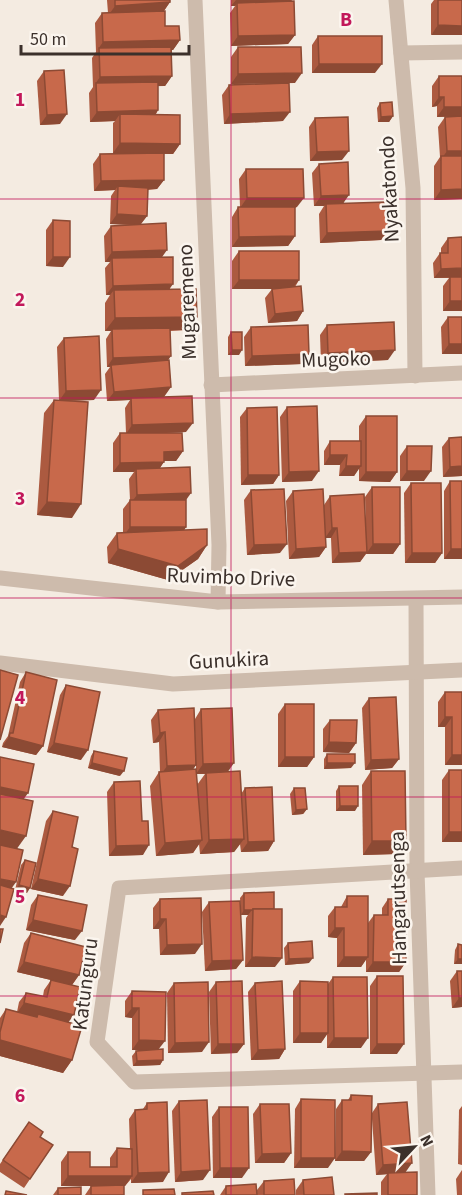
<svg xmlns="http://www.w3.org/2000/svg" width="462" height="1195" font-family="'Source Sans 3',sans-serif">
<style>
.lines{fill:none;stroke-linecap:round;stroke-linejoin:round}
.minor{stroke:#cdbbac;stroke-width:15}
.wall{fill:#ac5a40;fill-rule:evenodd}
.shaded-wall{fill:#8c4a34}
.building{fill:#c8694b;stroke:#8c4a34;stroke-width:1.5}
.grid{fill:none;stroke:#c2185b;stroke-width:1.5;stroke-opacity:0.55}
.labels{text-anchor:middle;stroke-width:5;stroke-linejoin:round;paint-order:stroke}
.street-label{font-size:21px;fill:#3b302b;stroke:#fbf5ee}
.grid-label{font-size:20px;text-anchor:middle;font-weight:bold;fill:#c2185b;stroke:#fbf5ee;stroke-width:5;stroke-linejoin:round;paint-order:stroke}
</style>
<rect width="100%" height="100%" fill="#f4ebe1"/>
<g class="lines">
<!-- minor -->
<g class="minor">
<polyline points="195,0 219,545 218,602"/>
<polyline points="396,0 413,188 415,376"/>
<polyline points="401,53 462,52"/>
<polyline points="211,385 462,373"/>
<polyline points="0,578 218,602 462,597"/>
<polyline points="416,599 417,871 428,1195"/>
<polyline points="0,663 173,684 462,670"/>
<polyline points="462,868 119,888 97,1042 134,1082 462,1072"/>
</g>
</g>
<!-- wall -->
<g class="wall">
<polygon points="107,0 170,0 170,2 164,11 165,26 180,40 173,50 172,50 172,76 165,86 158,86 158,110 156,114 180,144 173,154 164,154 164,180 157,189 148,190 147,216 141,224 161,258 170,289 187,330 170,331 164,397 186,432 167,433 183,451 176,461 164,461 160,468 186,500 186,527 184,530 207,545 198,559 168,580 108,563 107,547 117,533 123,533 123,509 130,500 129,479 134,472 113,472 113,443 120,433 126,433 125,408 130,400 107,401 105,374 110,367 107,367 106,339 111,331 105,331 105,303 110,295 106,295 105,268 110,262 105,262 104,236 111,226 131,225 110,224 111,196 115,190 94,191 93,164 100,154 139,154 113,153 113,123 115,121 90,122 89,93 93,87 92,58 96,52 95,23 102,13 108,13"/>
<polygon points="231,0 292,0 291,1 295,35 288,44 231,46 230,13 235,6 231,6"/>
<polygon points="434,0 462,0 431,35 431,4"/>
<polygon points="318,36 375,73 312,73 312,45"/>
<polygon points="238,47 295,83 289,83 283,121 224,124 222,95 229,85 280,83 231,84 231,57"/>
<polygon points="44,71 60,124 40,125 37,81"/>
<polygon points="439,76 462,76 462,199 434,200 434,166 440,157 438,127 445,117 462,116 437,117 437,106 432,107 432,86"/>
<polygon points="380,103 393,116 389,122 378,122 377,108"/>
<polygon points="315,118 342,160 310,161 309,127"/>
<polygon points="319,164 344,203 388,231 381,240 320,243 319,214 324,206 314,206 312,173"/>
<polygon points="246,169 297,207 295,208 295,236 288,246 232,247 232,217 238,207 240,207 239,179"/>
<polygon points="53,220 63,267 46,266 46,230"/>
<polygon points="448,238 462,311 443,311 443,286 449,278 434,278 433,263 440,253 441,253 441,248"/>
<polygon points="239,251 299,280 295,287 303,311 297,321 268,323 265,298 272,289 232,289 232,261"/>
<polygon points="448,317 462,317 462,354 442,354 441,327"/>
<polygon points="327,325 388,360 321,363 320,335"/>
<polygon points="251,327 302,364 245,366 244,337"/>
<polygon points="231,332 239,355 228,355 228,337"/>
<polygon points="64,338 94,400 66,401 72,518 37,515 44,413 54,400 59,400 57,347"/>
<polygon points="287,407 312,481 282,482 280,417"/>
<polygon points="247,408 279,475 273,484 241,485 240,417"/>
<polygon points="366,416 397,472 390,482 359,481 359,468 354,476 339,476 340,465 324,465 324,451 330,441 359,441 359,426"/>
<polygon points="462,437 462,476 443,477 442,447 449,438"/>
<polygon points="407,446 424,481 400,481 400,456"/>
<polygon points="450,481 462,481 462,559 444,559 444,491"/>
<polygon points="411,483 442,553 435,563 405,563 404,493"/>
<polygon points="372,487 400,544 393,554 366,554 360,562 332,563 331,538 325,538 326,547 319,557 289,559 286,501 293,491 324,505 330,496 366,529 365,497"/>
<polygon points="251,490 280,553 247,555 244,500"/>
<polygon points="26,672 43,746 36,755 2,747 3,743 8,736 20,682"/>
<polygon points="66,685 81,760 47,752 60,695"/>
<polygon points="445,692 462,692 462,765 445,765 445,727 438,727 438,702"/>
<polygon points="369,698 399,759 392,768 365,770 362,708"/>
<polygon points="285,704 314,757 307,767 278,767 278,714"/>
<path d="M201 709 228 772 241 794 245 788 274 841 268 851 241 852 240 844 234 852 200 854 199 844 193 853 156 856 150 786 159 772H160L159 742 153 743 151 720 158 710 195 744V719ZM196 765V774L193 769ZM196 774H205L197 785Z"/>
<polygon points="330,720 356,743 349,753 323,752 323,729"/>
<polygon points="94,751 120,776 88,768 91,756"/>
<polygon points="327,754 351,768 324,769 324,759"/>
<polygon points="449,770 462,770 462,842 442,842 442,780"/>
<polygon points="371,771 396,854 363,855 362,785"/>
<polygon points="114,782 143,855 109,856 107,792"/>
<polygon points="339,786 355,811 336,811 336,791"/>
<polygon points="294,788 307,809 303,814 292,815 290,794"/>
<polygon points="53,811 63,896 31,889 46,821"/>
<polygon points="25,860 27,893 15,890 21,865"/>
<polygon points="274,892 275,967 245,967 246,918 248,915 241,915 240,898 244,893"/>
<polygon points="38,895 75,940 26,930 31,905"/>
<polygon points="347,896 368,923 374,915 382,915 382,908 388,899 406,962 399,972 366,972 366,959 361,967 337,967 337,938 328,937 328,916 335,907 341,907"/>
<polygon points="160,899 195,954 160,955 159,929 153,929 153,908"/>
<polygon points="209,902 243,960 236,969 205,971 202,912"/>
<polygon points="31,933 79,975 72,985 68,1023 72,1060 63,1073 0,1056 0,1018 6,1009 17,1012 19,1002 26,993 43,996 44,990 51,980 17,972 24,943"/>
<polygon points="288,943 309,963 285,965 284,948"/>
<polygon points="458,944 462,964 454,964 455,950"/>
<polygon points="457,971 462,971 462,1007 452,1008 450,981"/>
<polygon points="377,976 397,1054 370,1054 370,986"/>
<polygon points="333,977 361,1048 327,1048 327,1034 321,1043 293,1043 293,991 300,981 328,984"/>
<polygon points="216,982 244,1044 237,1053 211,1054 209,992"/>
<polygon points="174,983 202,1052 168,1053 167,993"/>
<polygon points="255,983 285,1049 279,1059 251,1060 248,992"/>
<polygon points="132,991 163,1060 160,1065 133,1066 132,1056 136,1051 145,1050 132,1050 132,1018 125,1017 125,1001"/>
<polygon points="351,1095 372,1113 378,1104 405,1172 417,1195 381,1195 381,1182 387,1174 376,1175 372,1119 371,1152 364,1161 335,1161 336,1109 342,1100 348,1100"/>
<polygon points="301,1099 328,1168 294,1168 295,1109"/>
<polygon points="179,1101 203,1180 175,1182 172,1111"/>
<polygon points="147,1103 163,1182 131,1183 131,1179 125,1186 124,1186 124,1195 85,1195 91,1186 103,1186 61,1186 61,1162 68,1152 90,1167 110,1167 110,1158 117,1148 130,1148 129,1119 135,1110 143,1109"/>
<polygon points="260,1104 291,1153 284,1163 255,1163 253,1114"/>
<polygon points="462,1106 462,1165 458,1164 459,1110"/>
<polygon points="219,1107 242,1178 213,1178 212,1117"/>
<polygon points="29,1122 40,1137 53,1145 24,1188 0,1172 0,1164"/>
<polygon points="462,1170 462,1195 457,1195 456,1179"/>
<polygon points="303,1180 334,1195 296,1195 296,1190"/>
<polygon points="264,1181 295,1195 257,1195 257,1190"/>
<polygon points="226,1186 257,1195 220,1195"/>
<polygon points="58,1188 81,1195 53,1195"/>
</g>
<!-- shaded-wall -->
<g class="shaded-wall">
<polygon points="236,0 292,0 289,4 237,3 235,6 231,6"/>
<polygon points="170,2 163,12 108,16 115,6"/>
<polygon points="438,25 462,26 462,35 431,35"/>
<polygon points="295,35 288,44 231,46 238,36"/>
<polygon points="180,40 173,50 99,52 99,48 96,52 103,42"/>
<polygon points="319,64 382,64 375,73 312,73"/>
<polygon points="302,73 295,83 231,84 238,74"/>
<polygon points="172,76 165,86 96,87 96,83 93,87 100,77"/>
<polygon points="439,97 444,97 437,106 432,107"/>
<polygon points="444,107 462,107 462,116 437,117"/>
<polygon points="158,110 152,120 120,114 115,121 90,122 97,112"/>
<polygon points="290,112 283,121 224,124 230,114"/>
<polygon points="67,114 60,124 40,125 47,115"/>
<polygon points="393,116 389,122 378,122 381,117"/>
<polygon points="120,143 180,144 173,154 113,153"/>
<polygon points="349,151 342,160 310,161 317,152"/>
<polygon points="447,151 462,151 462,160 440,161"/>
<polygon points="164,180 157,189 118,190 118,186 115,190 94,191 101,181"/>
<polygon points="462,189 462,199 434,200 441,190"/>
<polygon points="349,195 342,205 326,204 324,206 314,206 321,196"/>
<polygon points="247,198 304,198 297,207 240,208"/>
<polygon points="117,214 147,216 140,225 110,224"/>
<polygon points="388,231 381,240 320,243 327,233"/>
<polygon points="295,236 288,246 232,247 239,237"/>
<polygon points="167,250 160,260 112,258 110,262 105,262 112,252"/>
<polygon points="53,257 70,257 63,267 46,266"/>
<polygon points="462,268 462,277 434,278 441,269"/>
<polygon points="239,280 299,280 292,289 232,289"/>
<polygon points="173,284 166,294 114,290 110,295 106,295 113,286"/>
<polygon points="450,301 462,301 462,311 443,311"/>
<polygon points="303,311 297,321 268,323 275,314"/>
<polygon points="197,317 187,330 112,331 112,329 111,331 105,331 115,318"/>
<polygon points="449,344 462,344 462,354 442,354"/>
<polygon points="232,350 242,350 239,355 228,355"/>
<polygon points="395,350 388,360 321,363 328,353"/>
<polygon points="309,354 302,364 245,366 252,356"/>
<polygon points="171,356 164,366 111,365 110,367 107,367 113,358"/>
<polygon points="171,387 164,397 131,398 130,400 107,401 114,392"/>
<polygon points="101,390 94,400 59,401 66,391"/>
<polygon points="193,423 186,432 126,434 132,425"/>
<polygon points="183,451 176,461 157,461 164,452"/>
<polygon points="330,455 347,455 340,465 324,465"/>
<polygon points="164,462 157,472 136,469 134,472 113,472 120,463"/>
<polygon points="346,466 361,466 354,476 339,476"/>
<polygon points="462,466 462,476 443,477 450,467"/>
<polygon points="319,471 312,481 282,482 289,472"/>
<polygon points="407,471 431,471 424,481 400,481"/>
<polygon points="366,472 397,472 390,482 359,481"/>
<polygon points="248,475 279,475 273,484 241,485"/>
<polygon points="191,493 184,503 130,504 137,495"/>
<polygon points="47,502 81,504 72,518 37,515"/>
<polygon points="130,527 186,527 180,537 123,537"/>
<polygon points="332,528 337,528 331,538 325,538"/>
<polygon points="287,544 280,553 247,555 254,545"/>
<polygon points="373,544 400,544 393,554 366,554"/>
<polygon points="207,545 198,559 168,580 108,563 118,549"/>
<polygon points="326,547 319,557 289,559 296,549"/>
<polygon points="451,549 462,549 462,559 444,559"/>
<polygon points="367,552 360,562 332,563 339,553"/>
<polygon points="412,553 442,553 435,563 405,563"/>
<polygon points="445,717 452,717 445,727 438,727"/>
<polygon points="165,732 159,742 153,743 160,733"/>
<polygon points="9,737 43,746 36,755 2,747"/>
<polygon points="329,742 356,743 349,753 323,752"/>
<polygon points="54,743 88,750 81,760 47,752"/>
<polygon points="452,755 462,755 462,765 445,765"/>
<polygon points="285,757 314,757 307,767 278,767"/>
<polygon points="399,759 392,768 365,770 371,760"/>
<polygon points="92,763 124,771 120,776 88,768"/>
<polygon points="234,763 227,773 196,774 203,764"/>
<polygon points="327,763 355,763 351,768 324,769"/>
<polygon points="196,765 190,774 160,776 167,766"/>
<polygon points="0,787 28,793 21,803 0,798"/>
<polygon points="340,806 358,806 355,811 336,811"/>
<polygon points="307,809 303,814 292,815 296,810"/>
<polygon points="0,830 26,836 16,850 0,846"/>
<polygon points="449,832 462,832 462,842 442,842"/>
<polygon points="244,839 234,852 200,854 209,840"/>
<polygon points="202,840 193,853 156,856 165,843"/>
<polygon points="274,841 268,851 241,852 248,842"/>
<polygon points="372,841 406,841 396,854 363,855"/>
<polygon points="149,845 143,855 109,856 116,846"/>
<polygon points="0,879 16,882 9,892 0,890"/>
<polygon points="38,879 70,886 63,896 31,889"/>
<polygon points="19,885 30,888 27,893 15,890"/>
<polygon points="244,910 252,910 248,915 241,915"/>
<polygon points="0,915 6,917 0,926"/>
<polygon points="160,919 166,919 159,929 153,929"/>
<polygon points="33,920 82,931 75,940 26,930"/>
<polygon points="335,928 344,928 337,938 328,937"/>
<polygon points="202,944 195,954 160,955 167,945"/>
<polygon points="252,957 282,958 275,967 245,967"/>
<polygon points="344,957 368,957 361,967 337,967"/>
<polygon points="313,958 309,963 285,965 289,959"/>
<polygon points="458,959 462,959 462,964 454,964"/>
<polygon points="243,960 236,969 205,971 212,961"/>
<polygon points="24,962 79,975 72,985 17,972"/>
<polygon points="373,962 406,962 399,972 366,972"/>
<polygon points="459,998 462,998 462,1007 452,1008"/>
<polygon points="24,1003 74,1015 67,1024 38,1014 36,1017 17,1013"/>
<polygon points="132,1008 139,1008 132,1018 125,1017"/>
<polygon points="300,1033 328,1033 321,1043 293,1043"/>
<polygon points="334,1038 368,1038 361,1048 327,1048"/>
<polygon points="0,1040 72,1060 63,1073 0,1056"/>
<polygon points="139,1040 165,1041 158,1050 132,1050"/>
<polygon points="209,1042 202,1052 168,1053 175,1043"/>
<polygon points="218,1044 244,1044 237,1053 211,1054"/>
<polygon points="377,1044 404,1044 397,1054 370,1054"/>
<polygon points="285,1049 279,1059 251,1060 258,1050"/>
<polygon points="163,1060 160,1065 133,1066 137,1061"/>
<polygon points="342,1151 371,1152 364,1161 335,1161"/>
<polygon points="291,1153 284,1163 255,1163 262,1154"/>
<polygon points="301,1158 335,1158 328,1168 294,1168"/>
<polygon points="412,1163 405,1173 376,1175 383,1165"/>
<polygon points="220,1168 249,1168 242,1178 213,1178"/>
<polygon points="210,1170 203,1180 175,1182 181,1172"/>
<polygon points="169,1172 163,1182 131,1183 138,1173"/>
<polygon points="68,1176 132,1176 125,1186 61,1186"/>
</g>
<!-- building -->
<g class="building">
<polygon points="115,0 170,0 170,2 115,6"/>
<polygon points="438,0 462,0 462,26 438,25"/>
<polygon points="294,1 295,35 238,36 237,3"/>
<polygon points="165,11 165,26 179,26 180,40 103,42 102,13"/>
<polygon points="318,36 382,36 382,64 319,64"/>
<polygon points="171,47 172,76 100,77 99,48"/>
<polygon points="238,47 301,47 302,73 238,74"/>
<polygon points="64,70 67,114 47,115 44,71"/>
<polygon points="439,76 462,76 462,107 444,107 444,97 439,97"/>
<polygon points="158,82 158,110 97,112 96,83"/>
<polygon points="289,83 290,112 230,114 229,85"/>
<polygon points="392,102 393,116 381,117 380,103"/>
<polygon points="120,114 180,115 180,144 120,143"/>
<polygon points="462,116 462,151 447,151 445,117"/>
<polygon points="348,117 349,151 317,152 315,118"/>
<polygon points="164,153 164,180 101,181 100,154"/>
<polygon points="441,156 462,156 462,189 441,190"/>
<polygon points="348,162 349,195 321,196 319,164"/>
<polygon points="246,169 303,169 304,198 247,198"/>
<polygon points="118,186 148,188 147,216 117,214"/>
<polygon points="386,202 388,231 327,233 326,204"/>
<polygon points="238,207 295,207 295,236 239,237"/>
<polygon points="53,220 70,221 70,257 53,257"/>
<polygon points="166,223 167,250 112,252 111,226"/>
<polygon points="462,237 462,268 441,269 440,253 448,253 448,238"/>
<rect x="239" y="251" width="60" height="29"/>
<polygon points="173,257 173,284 113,286 112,258"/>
<rect x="450" y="277" width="12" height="24"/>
<polygon points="301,286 303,311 275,314 272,289"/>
<polygon points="196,289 197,317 115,318 114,290"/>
<polygon points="448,317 462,317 462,344 449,344"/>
<polygon points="394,322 395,350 328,353 327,325"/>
<polygon points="308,325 309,354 252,356 251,327"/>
<polygon points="170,328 171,356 113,358 112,329"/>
<polygon points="231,332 242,332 242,350 232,350"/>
<polygon points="99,336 101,390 66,391 64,338"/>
<polygon points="169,360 171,387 114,392 111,365"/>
<polygon points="192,396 193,423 132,425 131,398"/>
<polygon points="54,400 88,402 81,504 47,502"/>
<polygon points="317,406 319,471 289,472 287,407"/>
<polygon points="277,407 279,475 248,475 247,408"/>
<rect x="366" y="416" width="31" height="56"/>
<polygon points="120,433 182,433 183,451 164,452 164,462 120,463"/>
<polygon points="462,437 462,466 450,467 449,438"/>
<polygon points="330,441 361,441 361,466 346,466 347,455 330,455"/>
<polygon points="407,446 432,446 431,471 407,471"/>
<polygon points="190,467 191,493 137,495 136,469"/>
<polygon points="450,481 462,481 462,549 451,549"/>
<polygon points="411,483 441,483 442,553 412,553"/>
<polygon points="372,487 400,487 400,544 373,544"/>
<polygon points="284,489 287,544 254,545 251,490"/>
<polygon points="323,489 326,547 296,549 293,491"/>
<polygon points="364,494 367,552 339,553 337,528 332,528 330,496"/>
<rect x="130" y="500" width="56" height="27"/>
<polygon points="207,529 207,545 178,566 118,549 117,533"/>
<polygon points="0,670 18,675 0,740"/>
<polygon points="26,672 57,680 43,746 9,737 10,733 13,733"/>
<polygon points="66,685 100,692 88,750 54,743"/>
<polygon points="445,692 462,692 462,755 452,755 452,717 445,717"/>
<polygon points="396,697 399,759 371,760 369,698"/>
<rect x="285" y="704" width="29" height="53"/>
<polygon points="194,708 196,765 167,766 165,732 160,733 158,710"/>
<polygon points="232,708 234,763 203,764 201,709"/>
<polygon points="330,720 357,720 356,743 329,742"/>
<polygon points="94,751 127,758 124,771 92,763"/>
<rect x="327" y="754" width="28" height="9"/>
<polygon points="0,757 34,764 28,793 0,787"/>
<polygon points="196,769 202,840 165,843 159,772"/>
<rect x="449" y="770" width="13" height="62"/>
<polygon points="240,771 244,839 209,840 206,773"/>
<polygon points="371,771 405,771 406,841 372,841"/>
<polygon points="140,781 142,821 148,821 149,845 116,846 114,782"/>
<polygon points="339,786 358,786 358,806 340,806"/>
<polygon points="272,787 274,841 248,842 245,788"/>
<polygon points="294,788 305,788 307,809 296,810"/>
<polygon points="0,794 33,801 26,836 0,830"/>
<polygon points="53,811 78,817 72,847 78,849 70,886 38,879"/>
<polygon points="0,845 23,850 16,882 0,879"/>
<polygon points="25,860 36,863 30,888 19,885"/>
<polygon points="0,885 14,889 6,917 0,915"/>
<polygon points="274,892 274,909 253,909 253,910 244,910 244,893"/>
<polygon points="38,895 87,905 82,931 33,920"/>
<polygon points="347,896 368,896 368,957 344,957 344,928 335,928 335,907 347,907"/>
<polygon points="201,898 202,944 167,945 166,919 160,919 160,899"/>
<polygon points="388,899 406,899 406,962 373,962 374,915 388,915"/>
<polygon points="240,901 243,960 212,961 209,902"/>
<polygon points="253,909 282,909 282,958 252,957"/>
<polygon points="0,929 3,929 0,943"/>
<polygon points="31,933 86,947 79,975 24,962"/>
<polygon points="312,941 313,958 289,959 288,943"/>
<polygon points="458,944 462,945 462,959 458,959"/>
<polygon points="457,971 462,971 462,998 459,998"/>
<polygon points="377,976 403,976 404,1044 377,1044"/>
<polygon points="333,977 367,977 368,1038 334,1038"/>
<polygon points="51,980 80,987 74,1015 24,1003 26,993 47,997"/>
<polygon points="242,981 244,1044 218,1044 216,982"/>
<polygon points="282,981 285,1049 258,1050 255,983"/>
<polygon points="300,981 328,982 328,1033 300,1033"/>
<polygon points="208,982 209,1042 175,1043 174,983"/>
<polygon points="132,991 166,992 165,1041 139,1040 139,1008 132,1008"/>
<polygon points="6,1009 37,1017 38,1014 82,1026 72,1060 0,1040 0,1032"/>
<polygon points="163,1049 163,1060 137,1061 136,1051"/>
<polygon points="351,1095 372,1096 371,1152 342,1151 342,1100 351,1100"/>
<polygon points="301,1099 335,1100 335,1158 301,1158"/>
<polygon points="207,1100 210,1170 181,1172 179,1101"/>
<polygon points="167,1102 169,1172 138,1173 135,1110 147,1109 147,1103"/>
<polygon points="407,1102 412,1163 383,1165 378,1104"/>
<polygon points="260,1104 289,1104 291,1153 262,1154"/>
<polygon points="219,1107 248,1107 249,1168 220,1168"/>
<polygon points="29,1122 43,1132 40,1137 53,1145 30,1179 3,1160"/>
<polygon points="117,1148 132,1149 132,1176 68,1176 68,1152 90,1152 90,1167 117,1167"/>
<polygon points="417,1172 417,1195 388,1195 388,1173"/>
<polygon points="332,1177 334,1195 304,1195 303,1180"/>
<polygon points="294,1179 295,1195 264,1195 264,1181"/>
<polygon points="256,1184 257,1195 226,1195 226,1186"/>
<polygon points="124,1185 124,1195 91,1195 91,1186"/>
<polygon points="81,1187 81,1195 58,1195 58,1188"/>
<polygon points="174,1189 175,1195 143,1195 143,1190"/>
<polygon points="6,1191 27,1195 5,1195"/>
<polygon points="213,1191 214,1195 182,1195 182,1193"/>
<polygon points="377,1193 377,1195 345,1195 345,1194"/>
</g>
<!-- grid -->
<path class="grid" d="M231 0V1195M0 199H462M0 398H462M0 598H462M0 797H462M0 996H462"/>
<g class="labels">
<!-- street labels -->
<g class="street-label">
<text transform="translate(389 189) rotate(-93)" y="7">Nyakatondo</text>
<text transform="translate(187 302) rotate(-92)" y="7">Mugaremeno</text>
<text transform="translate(336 359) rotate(-2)" y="7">Mugoko</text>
<text transform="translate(231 577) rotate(2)" y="7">Ruvimbo Drive</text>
<text transform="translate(229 660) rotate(-3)" y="7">Gunukira</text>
<text transform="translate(398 898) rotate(-91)" y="7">Hangarutsenga</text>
<text transform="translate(85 984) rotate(-83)" y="7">Katunguru</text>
</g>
</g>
<g class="grid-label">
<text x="346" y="26">B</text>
<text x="20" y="106">1</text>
<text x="20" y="306">2</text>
<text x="20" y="505">3</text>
<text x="20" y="704">4</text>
<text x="20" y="903">5</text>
<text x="20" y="1102">6</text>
</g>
<!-- north arrow -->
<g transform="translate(414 1147) rotate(64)" stroke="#fbf5ee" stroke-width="4.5" paint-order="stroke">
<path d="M0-4.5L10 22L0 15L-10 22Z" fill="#3b302b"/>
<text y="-9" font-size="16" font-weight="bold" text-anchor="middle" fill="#3b302b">N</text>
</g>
<!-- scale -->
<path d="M21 45v9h168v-9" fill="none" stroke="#3b302b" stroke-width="3"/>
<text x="30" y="45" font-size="18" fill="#3b302b" stroke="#fbf5ee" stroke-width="4.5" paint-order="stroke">50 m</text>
</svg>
